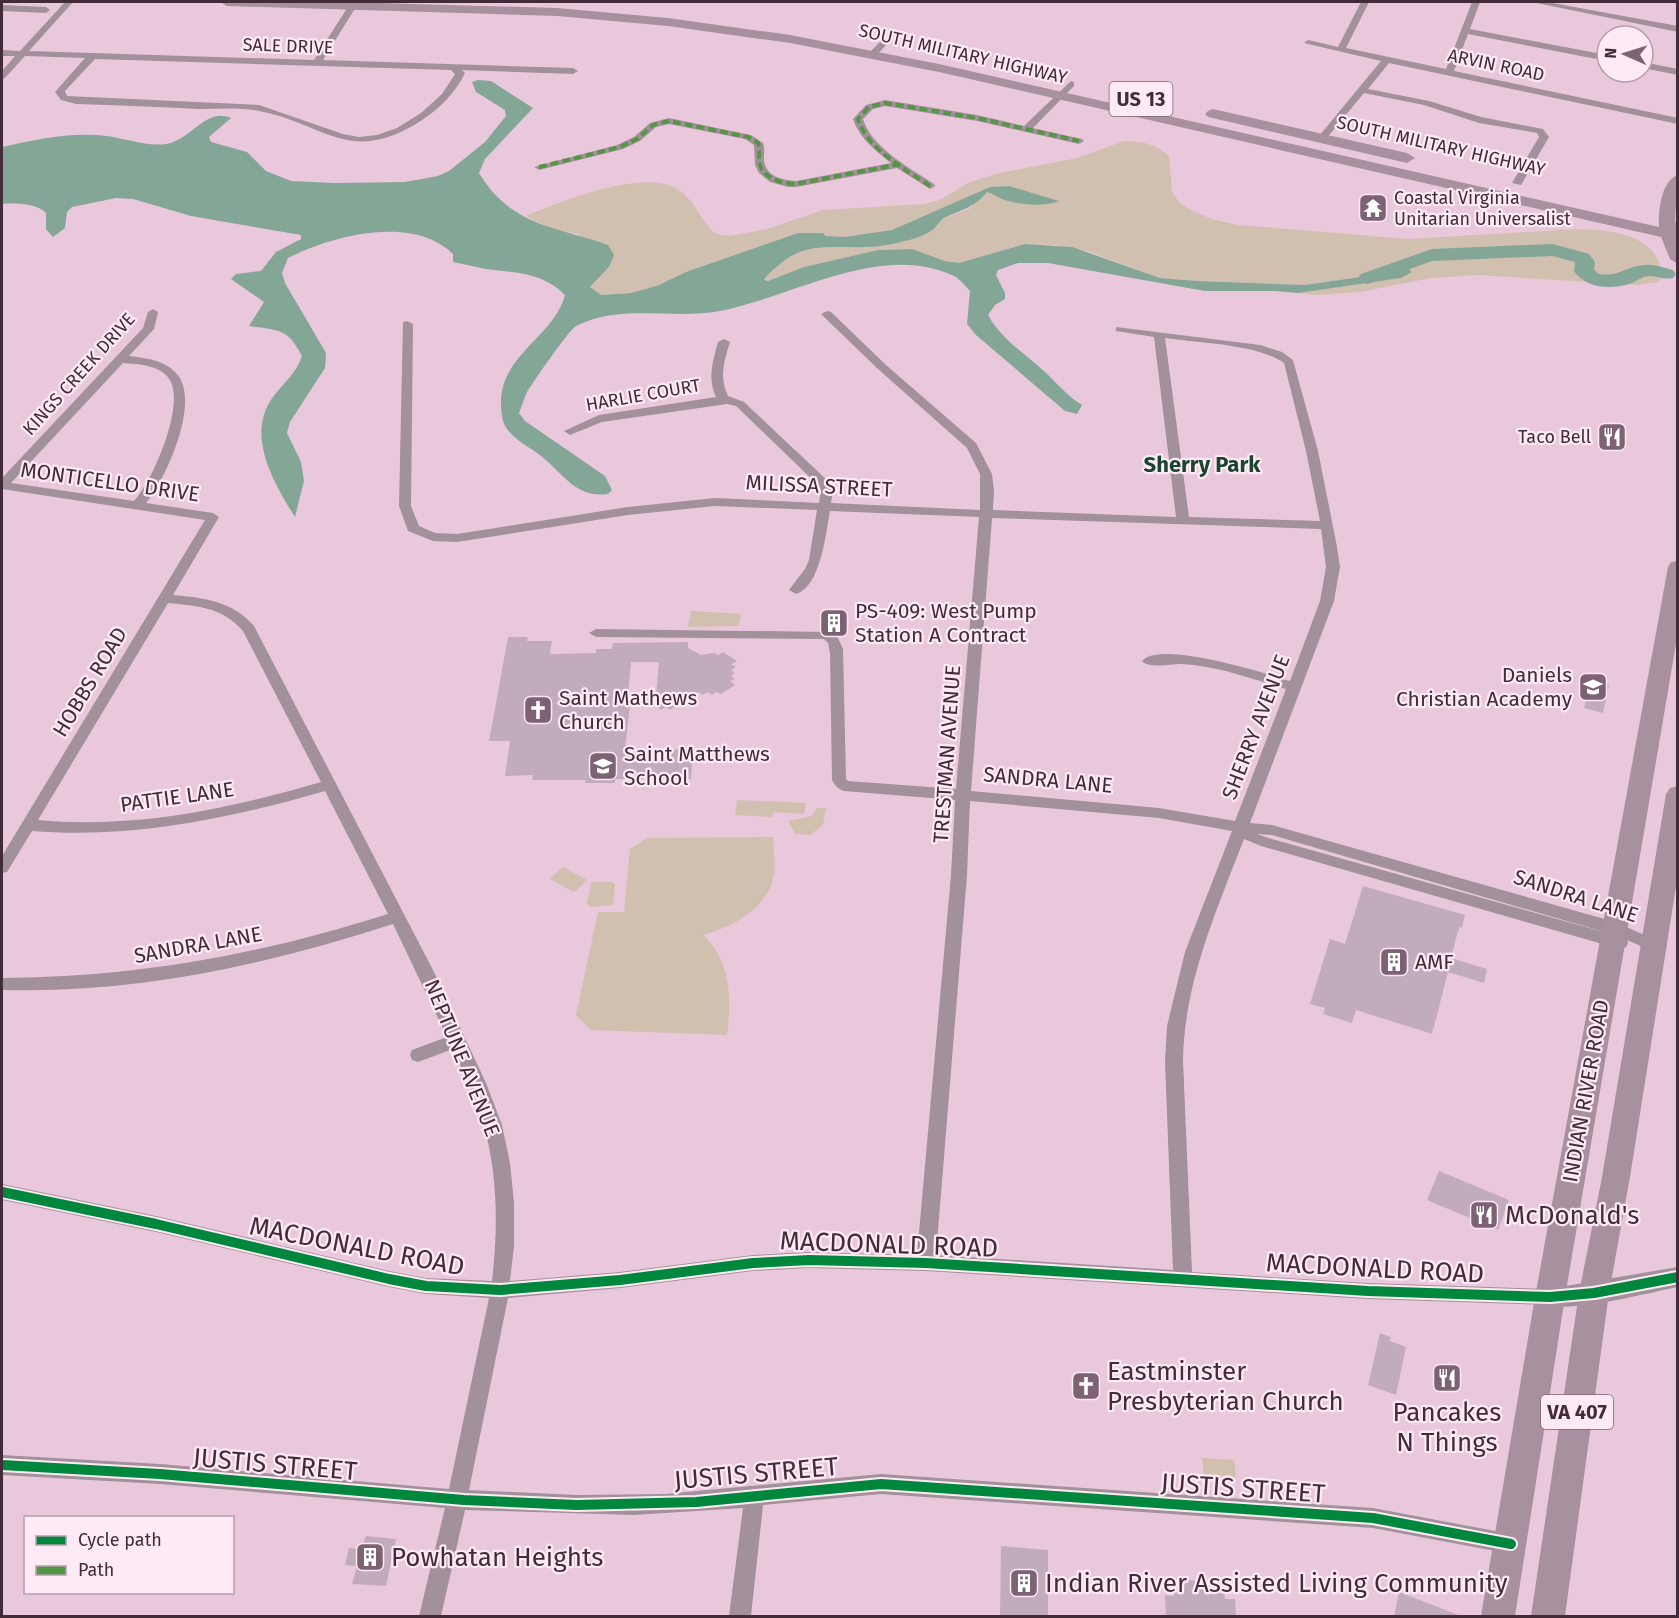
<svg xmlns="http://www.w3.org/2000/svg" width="1679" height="1618" font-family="'Fira Sans',sans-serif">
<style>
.green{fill:#d1bfaf}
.water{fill:#83a697}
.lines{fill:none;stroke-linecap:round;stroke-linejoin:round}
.river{fill:#83a697;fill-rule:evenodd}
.building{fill:#c3abbe}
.minor{fill:#a2909b;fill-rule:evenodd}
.tertiary{fill:#a2909b;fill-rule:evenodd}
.primary{fill:#a9909f;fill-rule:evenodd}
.quiet{stroke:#539644;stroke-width:4;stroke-dasharray:8 4;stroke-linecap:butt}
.cycleway-casing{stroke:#feeaf5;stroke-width:14}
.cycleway{stroke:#00873e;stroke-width:10}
.labels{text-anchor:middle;stroke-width:4.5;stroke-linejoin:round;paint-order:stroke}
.far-street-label{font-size:18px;fill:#432b3a;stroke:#feeaf5}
.far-poi-label{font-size:18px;fill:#432b3a;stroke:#feeaf5;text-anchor:start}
.shield{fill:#feeaf5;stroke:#7b6472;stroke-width:1.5}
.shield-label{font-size:20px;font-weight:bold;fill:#432b3a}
.street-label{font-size:21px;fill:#432b3a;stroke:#feeaf5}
.poi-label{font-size:21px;fill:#432b3a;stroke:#feeaf5;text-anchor:start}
.neighbourhood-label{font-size:22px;font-weight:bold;fill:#184431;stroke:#feeaf5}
.near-poi-label{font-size:26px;fill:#432b3a;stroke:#feeaf5;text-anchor:start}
.near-street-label{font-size:26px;fill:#432b3a;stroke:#feeaf5}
</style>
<rect width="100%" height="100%" fill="#eac8dc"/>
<!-- green -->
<g class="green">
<path d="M1124 141C1142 141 1155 144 1169 156L1172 192 1179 202 1189 209 1211 219 1238 225 1409 239 1577 229C1612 230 1660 234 1662 278L1658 282 1637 285 1477 275 1431 278 1360 292 1315 295 1298 293 1400 278 1412 271 1397 265 1367 276 1305 285 1197 281 1160 278 1090 252 1056 245 1025 244 959 263 945 261 912 249 878 250 804 267 768 281 763 280 787 257 804 251 825 247 884 246 932 231 942 219 969 209 987 192 995 194 1003 200 1058 201 1009 186 990 187 892 230 844 237 826 236 823 233H798L686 272 659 285 631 293 601 295 590 288 609 267 578 234 554 230 526 216C560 202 643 168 677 189 695 199 700 221 716 234L730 236 767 229 823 210 925 204 942 199 968 183 995 174 1077 158Z"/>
<polygon points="691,611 741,614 739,626 688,627"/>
<polygon points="737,800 806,803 804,814 773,812 772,817 735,815"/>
<polygon points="817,808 826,808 823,825 810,835 795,834 788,821 812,816"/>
<path d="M773 837C773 849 776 863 774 875 767 909 733 927 703 935 731 959 732 1002 727 1035L591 1030 576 1015 598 912H624L630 849 647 838Z"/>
<polygon points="563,867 587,880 574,892 550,879"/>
<polygon points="591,882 612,882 615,884 613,905 591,907 587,904"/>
<polygon points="1202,1458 1234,1460 1236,1477 1204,1475"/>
</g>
<!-- water -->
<path class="water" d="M478 80 491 81 533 108 485 159 479 173C512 227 555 226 608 245L614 255 609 267 590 287 601 295 631 293 659 285 686 272 798 233H823L826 236 844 237 892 230 990 187 1009 186 1059 201C1044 207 1021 205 1005 200 998 198 994 194 987 192 973 209 962 209 944 218 939 221 936 228 931 231 918 239 901 242 887 245 850 252 810 237 780 264 774 270 768 273 764 280L768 281 804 267 878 250 912 249 945 261 959 263 1025 244 1072 247 1160 278 1197 281 1305 285 1367 276 1397 265H1404L1412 272 1401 278 1298 293 1275 291H1205L1048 263H1018L998 270 996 275 1005 293V299L995 305 988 315C1001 339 1024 353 1044 371 1057 383 1066 395 1082 405L1077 414 1065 411 976 335 967 324 970 291C965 286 960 279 954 276 882 241 792 297 720 311 672 320 621 303 576 326 568 331 534 381 527 392 524 398 522 406 519 413L525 421 605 476 612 490 608 494C579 498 567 479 547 461 534 448 516 443 505 426 501 418 501 407 501 399 504 353 554 336 565 295 542 272 516 273 486 269 475 267 464 264 453 262V254C412 214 332 236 288 258L282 273 285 283 326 353 325 368 290 422 287 433 301 462 304 481 295 517C274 483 245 435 273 397 284 382 296 374 302 356 288 328 278 330 249 326L264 302 231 279 236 274 261 271 276 252 301 239V235L191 216 133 199 116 198 72 207 67 212 65 228 53 237 46 229V213C36 203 15 203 2 204V147C33 140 65 133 97 135 120 136 144 147 166 144 190 141 206 107 231 118L209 137 211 142 247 152 266 171 291 181 334 183 405 182 438 176 449 171 485 142 506 116 505 110 476 92 472 82Z"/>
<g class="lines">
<!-- river -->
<path class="river" d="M1553 244 1589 254 1595 262 1594 270 1599 274C1619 277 1627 266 1645 265 1654 264 1664 268 1673 270L1676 274 1673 278C1664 280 1658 276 1649 276 1643 276 1637 281 1632 283 1612 290 1586 289 1574 271L1575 262 1552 256 1432 261 1368 284 1361 282 1358 278 1361 274 1432 249Z"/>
</g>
<!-- building -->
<g class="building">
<polygon points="508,637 528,637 527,641 552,641 550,654 596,653 596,649 612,649 613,643 688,642 688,648 701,655 714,653 718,655 723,652 737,661 731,664 736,667 731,670 735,673 731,676 735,679 730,681 735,685 721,694 716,692 712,695 708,692 702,695 699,692 670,710 665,707 661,710 641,696 656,696 659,662 631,662 628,696 631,696 625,750 693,749 691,779 615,779 615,783 585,783 586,780 532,780 533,775 505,776 510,741 489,741"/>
<polygon points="1591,679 1609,684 1603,713 1584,708"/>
<polygon points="1363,886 1465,915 1462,928 1459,927 1451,958 1487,969 1484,983 1448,972 1432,1034 1356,1010 1352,1023 1323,1014 1325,1008 1310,1004 1330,939 1345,944"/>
<polygon points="1439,1171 1509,1200 1498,1230 1427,1200"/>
<polygon points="1380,1333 1391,1337 1390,1341 1406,1347 1396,1395 1368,1385"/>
<polygon points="366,1536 396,1539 386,1586 352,1584 357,1566 345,1565 349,1548 361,1549"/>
<polygon points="1001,1546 1048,1550 1048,1617 1000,1617"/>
<polygon points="1185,1580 1213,1582 1213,1588 1224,1588 1225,1599 1235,1599 1236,1617 1166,1617 1165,1595 1174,1596 1174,1584 1185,1585"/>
<polygon points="1399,1592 1461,1616 1461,1617 1394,1617"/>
</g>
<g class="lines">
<!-- minor -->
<g class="minor">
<path d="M65 2H73L29 51 314 60 351 2H359L323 60 573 68 578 71 573 74 462 70 465 73C455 94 438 110 419 122 349 166 324 123 259 111 240 107 219 109 199 109 158 107 117 105 76 104L61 100 55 92 85 58 25 56 5 78 2 79V71L15 56H2V50L20 51ZM95 59 451 70 455 74 442 94 421 113 397 128 377 135 359 137 343 134 259 105 67 96 65 91Z"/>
<polygon points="1361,2 1369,2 1346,48 1446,69 1472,2 1480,2 1470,29 1607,55 1607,61 1468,34 1454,71 1678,118 1678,124 1389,63 1368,89 1429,101 1481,117 1543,129 1549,137 1521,185 1512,183 1539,137 1537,133 1479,123 1424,105 1364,93 1325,140 1319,140 1319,136 1381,61 1304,43 1308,40 1338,47"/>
<polygon points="1532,2 1547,2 1678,26 1678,32"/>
<polygon points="2,5 46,7 50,10 46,13 2,11"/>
<polygon points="881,41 888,43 876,56 870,56 870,52"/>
<polygon points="1643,62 1678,69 1678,75 1643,68"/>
<path d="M1071 81 1074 82V86L1033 128 1082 139 1084 141 1079 144 977 121 885 106 873 109 863 119C872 148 910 168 934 184L935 186 930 189 897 168 796 187H788L770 182 759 173 755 165 754 145 745 139 669 124 656 127 640 141 623 149 539 170 534 167 617 145 634 137 650 123 669 118 751 135 763 143C765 149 764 151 764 158 764 176 781 180 796 181L891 163C876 151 859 138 853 119L866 105 885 100 977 115 1024 126Z"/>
<path d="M153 309 158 312 154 329 129 356C145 358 165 360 176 373 202 400 166 479 146 503L213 513 219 517 173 595C205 598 232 601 254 626L433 970 486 1083 502 1125 510 1163 514 1203V1246L510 1281 620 1272 753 1255 809 1252 917 1255 951 875 955 800 844 791C838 789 835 786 832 780L830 653 828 643 824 639 596 637 589 633 596 629 831 632 837 636 843 649 846 779 848 781 956 789 979 517 830 511C826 532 821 587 796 594L789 590 805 569 809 560 817 510 715 506 628 515 457 542 433 541 408 531 399 506 403 322 407 321 413 324 411 506 419 526 435 533 457 534 628 507 715 498 819 503 821 490 819 486 736 406 727 404 602 422 570 435 564 431 599 415 716 397C707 378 713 361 718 342L724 339 730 342C724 361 719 378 728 396L744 402 828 481 833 490 831 503 980 510V474L967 448 878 369 823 316 821 314 827 311 831 312 886 365 976 443 992 474 994 491 993 510 1176 517 1154 337 1116 331V327L1260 345 1282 352 1293 360 1318 451 1337 547 1340 567 1334 601 1250 823 1272 825 1615 922 1660 942 1662 946 1660 950 1654 952 1627 940 1628 943 1626 947 1620 949 1261 846 1244 839C1216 912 1184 983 1183 1061L1192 1272 1368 1283 1550 1289 1557 1291 1559 1297 1557 1303 1550 1305 1368 1299 926 1271 809 1268 753 1271 620 1288 508 1298 469 1490 577 1495 665 1494 881 1474 1373 1508 1511 1534 1518 1537 1521 1544 1518 1551 1511 1554 1373 1528 881 1494 763 1505 751 1616H729L743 1508 634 1515 465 1510 441 1616H419L445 1508 160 1484 2 1475V1455L160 1464 449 1489 489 1298 426 1294 389 1287 156 1232 2 1200V1184L156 1216 389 1271 426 1278 492 1281C498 1229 498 1176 484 1126 477 1099 464 1074 453 1049L418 1062 412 1060 410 1055 412 1050 447 1037 393 924C266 965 136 994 2 990V978C139 977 258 955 388 914L325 791C228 819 133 839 32 831L7 872 2 873V856L205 520 2 489V478L143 328 148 312ZM1165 338C1199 343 1257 344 1284 363L1306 451 1320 521 1189 517ZM123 363C138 364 161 365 170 380 185 406 153 480 134 501L11 483ZM992 518 1321 529 1326 567 1320 601 1290 681C1264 673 1160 640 1142 661 1149 669 1171 664 1182 664 1218 666 1252 679 1286 689L1235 821 1159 808 971 791ZM168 603C198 606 222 607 243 631L321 782C228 809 135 829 38 820ZM970 801 1159 818 1232 831 1185 952 1167 1026 1165 1061 1173 1270 936 1255 967 875ZM1257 834 1272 835 1618 936 1265 837Z"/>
</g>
<!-- tertiary -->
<path class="tertiary" d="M1678 1267V1287C1647 1293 1569 1314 1542 1304L1539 1297 1542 1290Z"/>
<!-- primary -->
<g class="primary">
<path d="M220 2H345L557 8 668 18 790 35 939 64 1659 227C1658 213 1661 180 1678 175L1675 220 1678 231V264L1670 259 1661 237 939 72 790 43 668 26 557 16 227 6Z"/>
<polygon points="1213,109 1407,153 1415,158 1407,163 1208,117 1205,114 1208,111"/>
<polygon points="1678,561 1678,632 1565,1297 1515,1616 1481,1616 1535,1297 1668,567 1671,562"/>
<polygon points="1678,786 1678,874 1630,1177 1609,1293 1565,1616 1531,1616 1579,1293 1602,1177 1666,794 1670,788"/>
</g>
<!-- quiet -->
<g class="quiet">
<path d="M539 167 620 147 637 139 653 125 669 121 748 137 758 143C760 149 759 152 759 158 759 178 780 183 796 184L900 164"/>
<path d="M930 186C905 169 867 149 858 119L869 107 885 103 977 118 1079 141"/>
</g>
<!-- cycleway casing -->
<g class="cycleway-casing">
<g id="cycleway">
<polyline points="2,1192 156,1224 389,1279 426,1286 500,1290 620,1280 753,1263 809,1260 926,1263 1368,1291 1550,1297 1594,1293 1678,1277"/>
<polyline points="2,1465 160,1474 464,1500 577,1505 696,1502 881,1484 1373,1518 1511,1544"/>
</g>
</g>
<!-- cycleway -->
<use href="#cycleway" class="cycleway"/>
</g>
<!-- icons -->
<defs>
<g id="temple-square" transform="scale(1.5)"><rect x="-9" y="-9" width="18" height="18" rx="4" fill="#7d6273" stroke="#feeaf5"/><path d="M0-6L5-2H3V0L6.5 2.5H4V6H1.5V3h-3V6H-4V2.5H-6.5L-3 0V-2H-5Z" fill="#fff"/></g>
<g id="restaurant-square" transform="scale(1.5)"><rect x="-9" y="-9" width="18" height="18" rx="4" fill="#7d6273" stroke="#feeaf5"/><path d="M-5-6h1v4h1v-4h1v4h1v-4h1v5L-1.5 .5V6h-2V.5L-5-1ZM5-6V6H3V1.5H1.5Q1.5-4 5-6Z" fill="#fff"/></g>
<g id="building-square" transform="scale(1.5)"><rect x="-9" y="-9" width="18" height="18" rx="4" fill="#7d6273" stroke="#feeaf5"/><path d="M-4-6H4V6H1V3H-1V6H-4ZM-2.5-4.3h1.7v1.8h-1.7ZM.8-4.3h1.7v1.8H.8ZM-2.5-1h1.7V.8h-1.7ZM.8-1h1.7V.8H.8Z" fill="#fff"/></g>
<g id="school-square" transform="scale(1.5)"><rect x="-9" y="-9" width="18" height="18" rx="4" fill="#7d6273" stroke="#feeaf5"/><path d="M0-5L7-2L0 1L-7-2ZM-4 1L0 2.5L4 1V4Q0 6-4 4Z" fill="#fff"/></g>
<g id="church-square" transform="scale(1.5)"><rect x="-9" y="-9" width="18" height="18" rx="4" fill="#7d6273" stroke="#feeaf5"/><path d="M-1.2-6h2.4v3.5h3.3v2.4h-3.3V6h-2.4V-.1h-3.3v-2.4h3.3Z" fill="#fff"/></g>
</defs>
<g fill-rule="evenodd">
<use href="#temple-square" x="1373" y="208"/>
<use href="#restaurant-square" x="1612" y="437"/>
<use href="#building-square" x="834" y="623"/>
<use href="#school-square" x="1593" y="687"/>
<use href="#church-square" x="538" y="710"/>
<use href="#school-square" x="603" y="766"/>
<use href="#building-square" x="1394" y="962"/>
<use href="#restaurant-square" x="1484" y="1215"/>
<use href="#restaurant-square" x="1447" y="1378"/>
<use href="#church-square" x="1086" y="1386"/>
<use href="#building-square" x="370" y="1557"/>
<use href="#building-square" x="1024" y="1583"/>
</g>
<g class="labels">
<!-- far-street labels -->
<g class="far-street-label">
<text transform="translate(288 46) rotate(2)" y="6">SALE DRIVE</text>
<text transform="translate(963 54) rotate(13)" y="6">SOUTH MILITARY HIGHWAY</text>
<text transform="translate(1496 65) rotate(12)" y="6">ARVIN ROAD</text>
<text transform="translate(1441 146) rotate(13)" y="6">SOUTH MILITARY HIGHWAY</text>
<text transform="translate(79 374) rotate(-48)" y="6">KINGS CREEK DRIVE</text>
<text transform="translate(643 395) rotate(-10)" y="6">HARLIE COURT</text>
</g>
<!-- far-poi labels -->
<g class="far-poi-label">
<text x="1394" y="204">Coastal Virginia<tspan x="1394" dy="21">Unitarian Universalist</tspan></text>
<text x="1591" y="443" text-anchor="end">Taco Bell</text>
</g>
<!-- shield labels -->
<g class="shield">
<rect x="1109.5" y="82" width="63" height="34" rx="4.5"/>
<rect x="1541" y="1395" width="72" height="34" rx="4.5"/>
</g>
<g class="shield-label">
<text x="1141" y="106">US 13</text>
<text x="1577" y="1419">VA 407</text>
</g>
<!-- street labels -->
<g class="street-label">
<text transform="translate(110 482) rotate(8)" y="7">MONTICELLO DRIVE</text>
<text transform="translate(819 486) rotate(3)" y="7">MILISSA STREET</text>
<text transform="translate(90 682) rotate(-59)" y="7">HOBBS ROAD</text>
<text transform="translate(1256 727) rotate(-69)" y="7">SHERRY AVENUE</text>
<text transform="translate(947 754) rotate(-86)" y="7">TRESTMAN AVENUE</text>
<text transform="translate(1048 780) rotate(5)" y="7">SANDRA LANE</text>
<text transform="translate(177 797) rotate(-8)" y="7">PATTIE LANE</text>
<text transform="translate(1576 896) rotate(18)" y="7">SANDRA LANE</text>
<text transform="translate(198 945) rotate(-10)" y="7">SANDRA LANE</text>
<text transform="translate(462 1058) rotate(68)" y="7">NEPTUNE AVENUE</text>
<text transform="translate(1586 1091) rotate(-80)" y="7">INDIAN RIVER ROAD</text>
</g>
<!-- poi labels -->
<g class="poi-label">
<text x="855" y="618">PS-409: West Pump<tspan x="855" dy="24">Station A Contract</tspan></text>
<text x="1572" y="682" text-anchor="end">Daniels<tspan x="1572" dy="24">Christian Academy</tspan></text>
<text x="559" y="705">Saint Mathews<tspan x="559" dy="24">Church</tspan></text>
<text x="624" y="761">Saint Matthews<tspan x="624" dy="24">School</tspan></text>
<text x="1415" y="969">AMF</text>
</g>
<!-- neighbourhood labels -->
<g class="neighbourhood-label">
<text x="1202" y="472">Sherry Park</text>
</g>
<!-- near-poi labels -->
<g class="near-poi-label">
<text x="1505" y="1224">McDonald's</text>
<text x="1107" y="1380">Eastminster<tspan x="1107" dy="30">Presbyterian Church</tspan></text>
<text x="1447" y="1421" text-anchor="middle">Pancakes<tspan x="1447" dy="30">N Things</tspan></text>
<text x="391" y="1566">Powhatan Heights</text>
<text x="1045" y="1592">Indian River Assisted Living Community</text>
</g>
<!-- near-street labels -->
<g class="near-street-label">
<text transform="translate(889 1244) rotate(2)" y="9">MACDONALD ROAD</text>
<text transform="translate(357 1246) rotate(11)" y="9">MACDONALD ROAD</text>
<text transform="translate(1375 1268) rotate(3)" y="9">MACDONALD ROAD</text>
<text transform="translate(275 1464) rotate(5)" y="9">JUSTIS STREET</text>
<text transform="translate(756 1473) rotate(-5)" y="9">JUSTIS STREET</text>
<text transform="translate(1243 1488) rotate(4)" y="9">JUSTIS STREET</text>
</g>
</g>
<!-- border -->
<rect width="1679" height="1618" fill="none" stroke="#432b3a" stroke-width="6"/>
<!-- legend -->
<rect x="24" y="1516" width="210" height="78" fill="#feeaf5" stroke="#b39eaa" stroke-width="1.5"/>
<rect x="36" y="1536" width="30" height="9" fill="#00873e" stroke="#b39eaa" stroke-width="1.5"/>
<text x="78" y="1546" font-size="18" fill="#432b3a">Cycle path</text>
<rect x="36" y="1566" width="30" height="9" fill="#539644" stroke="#b39eaa" stroke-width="1.5"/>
<text x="78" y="1576" font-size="18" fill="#432b3a">Path</text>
<!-- north arrow -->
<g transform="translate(1625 54) rotate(273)"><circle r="28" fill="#feeaf5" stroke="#b39eaa" stroke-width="1.5"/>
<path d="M0-4.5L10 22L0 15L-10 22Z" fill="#7d6273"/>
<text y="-9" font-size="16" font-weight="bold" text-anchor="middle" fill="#432b3a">N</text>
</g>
</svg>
